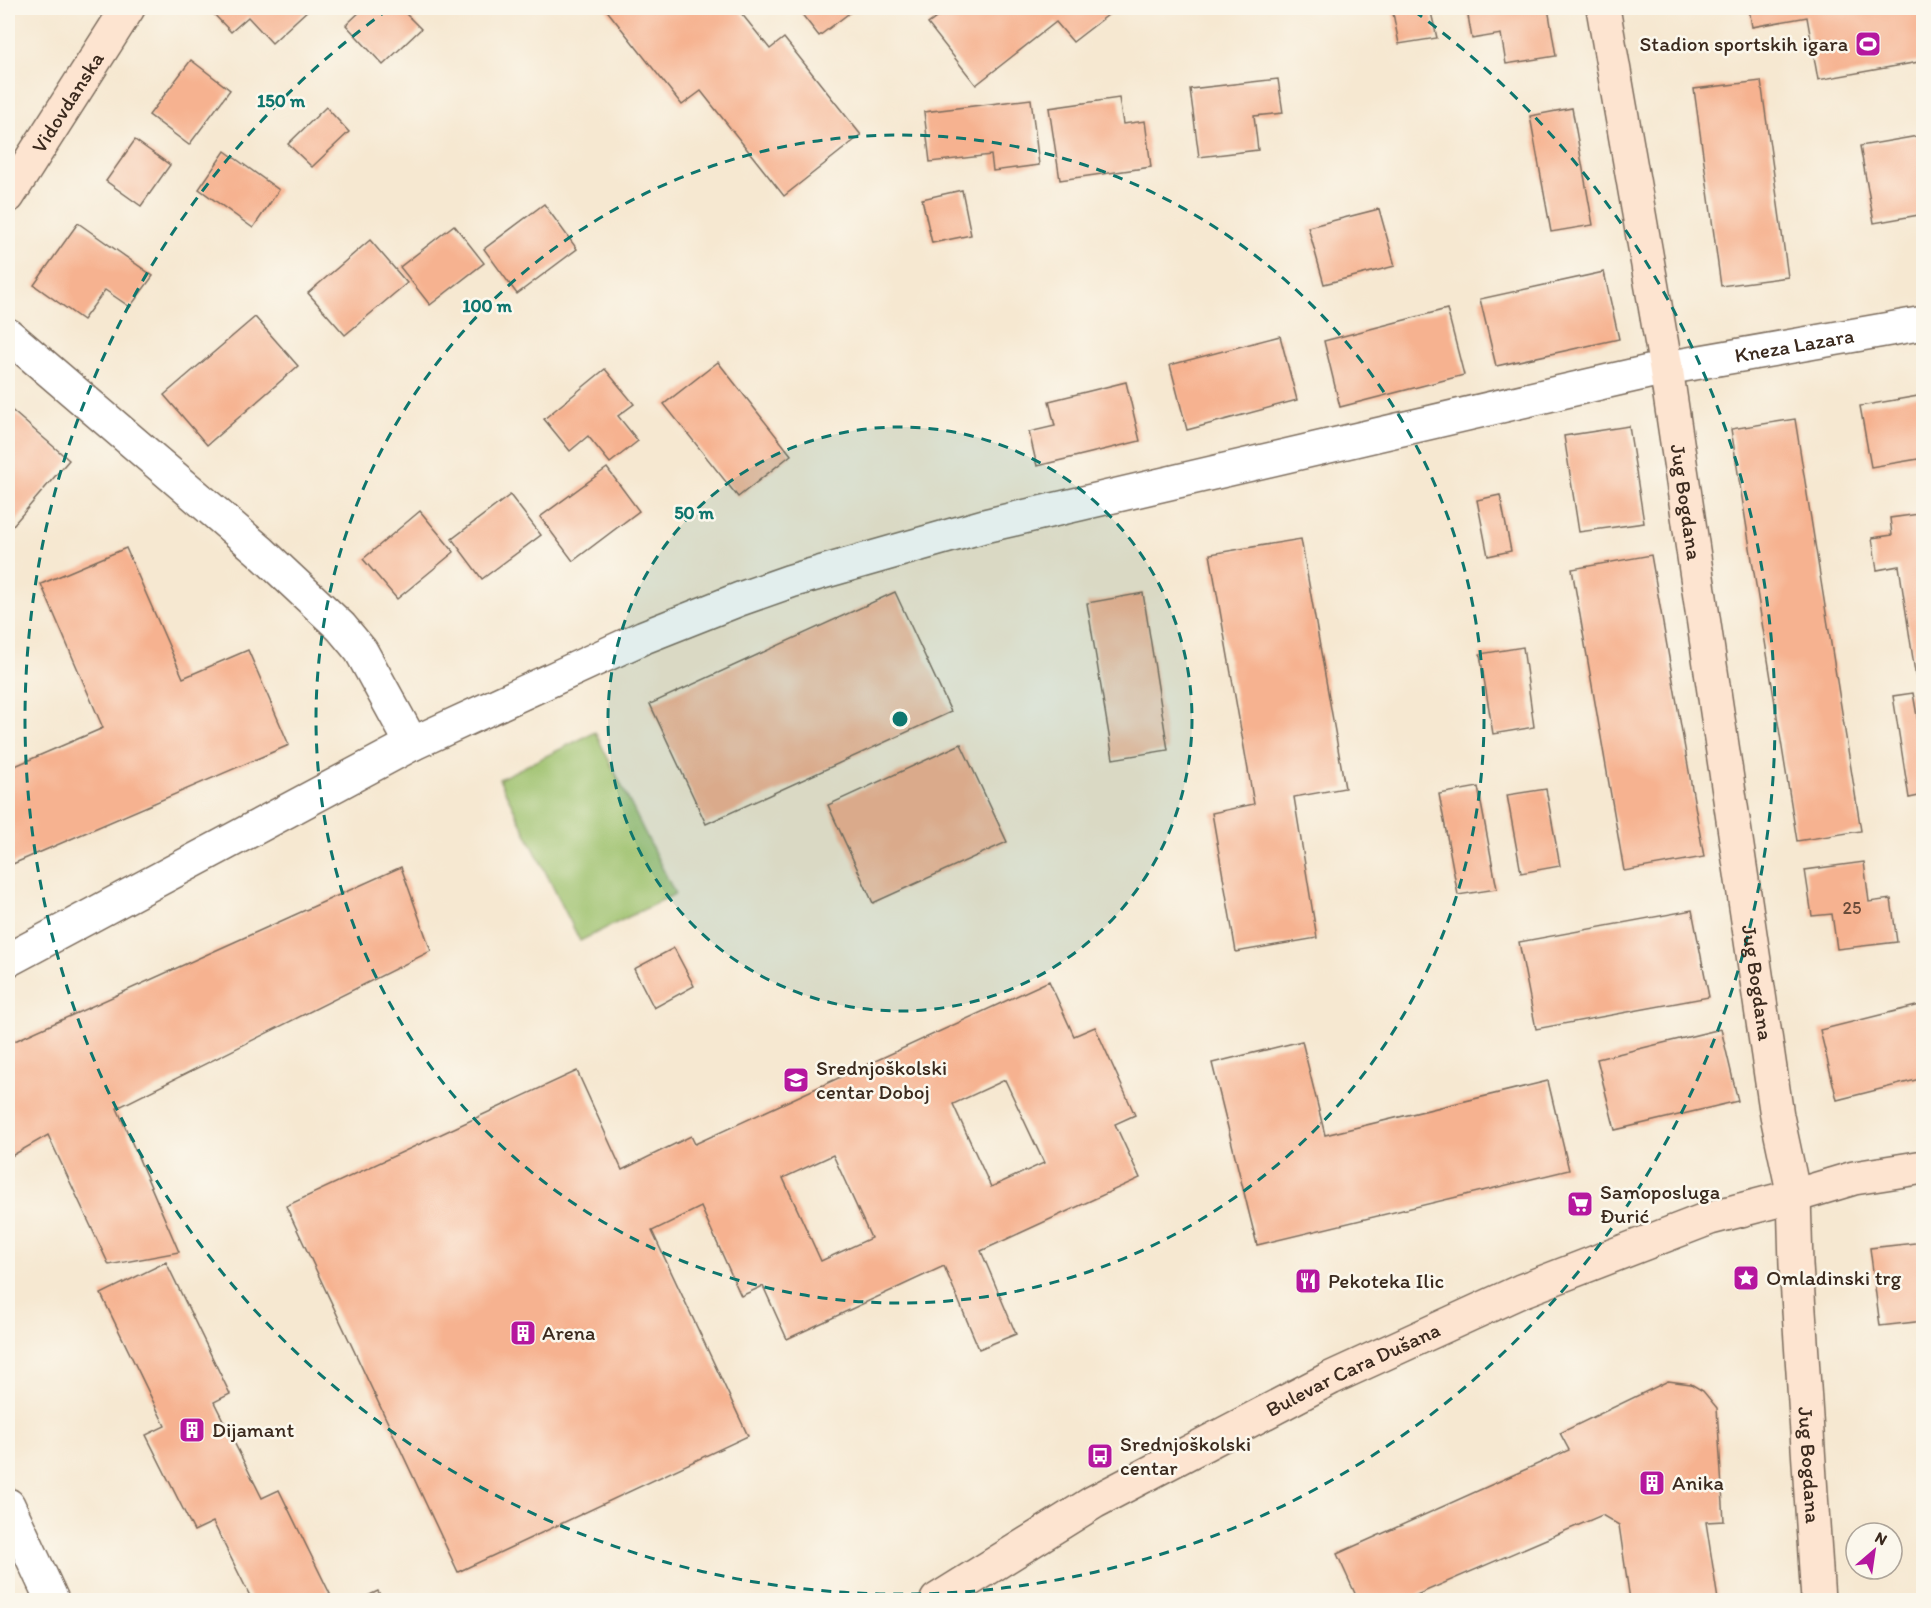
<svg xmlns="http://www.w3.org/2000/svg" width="1931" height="1608" font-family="Itim,sans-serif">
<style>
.green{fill:#9bc06b;stroke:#6b7544;stroke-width:1.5}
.building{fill:#f6b290;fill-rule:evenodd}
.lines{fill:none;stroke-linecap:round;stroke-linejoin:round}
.street-casing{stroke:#7c6c5d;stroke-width:36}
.secondary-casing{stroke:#7c6c5d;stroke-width:36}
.street{stroke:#fff;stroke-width:33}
.secondary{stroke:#fde4d0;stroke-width:33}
.ring{fill:none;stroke:#0f766e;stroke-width:3;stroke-dasharray:10 8}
.labels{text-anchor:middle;stroke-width:5;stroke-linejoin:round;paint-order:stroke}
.number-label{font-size:18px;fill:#6a4c3a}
.poi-label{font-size:21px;fill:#3b2a1e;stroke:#fbf7ec;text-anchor:start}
.street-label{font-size:21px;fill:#3b2a1e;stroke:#fbf7ec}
.centre{fill:#0f766e;stroke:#fbf7ec;stroke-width:3}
.ring-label{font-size:18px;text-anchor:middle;font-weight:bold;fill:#0f766e;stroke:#fbf7ec;stroke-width:5;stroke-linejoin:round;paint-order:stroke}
</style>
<rect width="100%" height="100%" fill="#fbf7ec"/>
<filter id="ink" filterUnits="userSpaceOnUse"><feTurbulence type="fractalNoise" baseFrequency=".0167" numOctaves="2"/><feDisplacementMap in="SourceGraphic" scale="12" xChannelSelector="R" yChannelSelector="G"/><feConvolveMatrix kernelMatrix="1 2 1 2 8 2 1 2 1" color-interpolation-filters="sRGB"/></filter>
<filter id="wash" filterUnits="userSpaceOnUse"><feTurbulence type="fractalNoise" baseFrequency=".008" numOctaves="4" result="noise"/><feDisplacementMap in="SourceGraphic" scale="24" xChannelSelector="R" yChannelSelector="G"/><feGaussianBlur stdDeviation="1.35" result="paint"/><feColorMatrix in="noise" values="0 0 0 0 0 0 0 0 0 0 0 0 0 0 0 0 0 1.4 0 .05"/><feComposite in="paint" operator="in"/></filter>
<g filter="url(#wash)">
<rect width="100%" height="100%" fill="#f6e8d1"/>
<!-- green -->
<polygon class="green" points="595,732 675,894 580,941 499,779"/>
<g id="blocks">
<!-- building -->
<g class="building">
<polygon points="208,8 310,8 272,43 248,17 231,32"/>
<polygon points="364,8 400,8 421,29 383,65 346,25"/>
<polygon points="605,8 737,8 770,49 784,38 861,135 784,196 701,91 682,105"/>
<polygon points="797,8 856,8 819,36"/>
<polygon points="950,8 1117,8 1073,42 1056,22 976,85 928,24"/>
<polygon points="1392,8 1430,8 1437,38 1399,44"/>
<polygon points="1484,8 1548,8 1556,56 1506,64 1501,34 1472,39 1467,10"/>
<polygon points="1749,8 1924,8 1924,61 1818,80 1807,17 1752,27"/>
<polygon points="191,60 230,90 189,145 149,115"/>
<polygon points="1278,79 1283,113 1254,116 1258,150 1199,157 1190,89"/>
<polygon points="1761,81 1788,277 1721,286 1694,89"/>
<polygon points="1119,98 1123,124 1145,121 1151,167 1060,180 1049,108"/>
<polygon points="1031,99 1039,165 993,171 991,155 930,162 924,112"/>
<polygon points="326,107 349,132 312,167 288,144"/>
<polygon points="1572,108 1593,225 1551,232 1530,116"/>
<polygon points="1924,135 1924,214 1874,223 1860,146"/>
<polygon points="135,140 170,165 141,206 106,181"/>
<polygon points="225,151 279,190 253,228 199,189"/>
<polygon points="962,190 971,235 932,243 922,199"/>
<polygon points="544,204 577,249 517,294 484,249"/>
<polygon points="1379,209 1395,266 1324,284 1308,227"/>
<polygon points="78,223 153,276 130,307 105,290 83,320 34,285"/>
<polygon points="454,225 484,263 430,305 400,267"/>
<polygon points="370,240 407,283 345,335 308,293"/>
<polygon points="1604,272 1619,339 1496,366 1480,299"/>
<polygon points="1447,309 1464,375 1340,407 1324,341"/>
<polygon points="255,317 298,366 207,445 164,395"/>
<polygon points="1280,336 1297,400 1187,430 1170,365"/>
<polygon points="718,362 791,455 738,497 664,404"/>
<polygon points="605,369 634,404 618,416 638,441 610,463 588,436 570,451 544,419"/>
<polygon points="1126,382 1140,441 1037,466 1029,432 1055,426 1049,401"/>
<polygon points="1924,395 1924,458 1871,467 1860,406"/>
<polygon points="8,407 69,460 8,531"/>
<polygon points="1795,419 1861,831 1797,841 1731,429"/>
<polygon points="1629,426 1644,523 1579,532 1564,436"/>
<polygon points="607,468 639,511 573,561 540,517"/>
<polygon points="510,495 541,535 482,579 452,539"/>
<polygon points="1500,495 1511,551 1488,556 1477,500"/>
<polygon points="420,511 454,552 397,599 363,559"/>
<polygon points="1919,514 1924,543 1922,719 1899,566 1877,570 1872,538 1892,535 1890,518"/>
<polygon points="1301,539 1345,788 1294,797 1317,938 1236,952 1212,813 1254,804 1210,554"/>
<polygon points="126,548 183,678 248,650 289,745 8,866 8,769 103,728 41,584"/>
<polygon points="1651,555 1704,857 1624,871 1572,569"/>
<polygon points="895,592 951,712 706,824 650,704"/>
<polygon points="1143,593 1168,750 1113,759 1087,603"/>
<polygon points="1523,647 1534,727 1493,734 1480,654"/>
<polygon points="1913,693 1924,756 1924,795 1909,798 1893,696"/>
<polygon points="961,744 1007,842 873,903 828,805"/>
<polygon points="1478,787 1497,889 1458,895 1439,794"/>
<polygon points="1546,789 1560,866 1521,873 1507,795"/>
<polygon points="1864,862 1869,902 1891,899 1897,942 1837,949 1832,914 1812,916 1805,870"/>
<polygon points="401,867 431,951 117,1108 179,1252 109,1265 48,1135 8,1158 8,1044"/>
<polygon points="1692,910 1709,997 1536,1029 1519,942"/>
<polygon points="674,948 694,986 654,1008 634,969"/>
<path d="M1049 981 1074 1036 1095 1027 1135 1115 1115 1124 1140 1178 981 1251 1016 1334 979 1349 944 1266 787 1339 763 1286 741 1296 701 1207 652 1231 748 1436 458 1572 286 1206 577 1071 622 1170 691 1136 695 1144ZM1005 1080 1044 1163 991 1187 953 1104ZM833 1155 871 1238 821 1261 783 1178Z"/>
<polygon points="1924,1004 1924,1078 1837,1100 1820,1030"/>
<polygon points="1721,1029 1738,1101 1615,1130 1597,1059"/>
<polygon points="1302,1041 1325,1135 1548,1081 1569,1170 1257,1245 1212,1063"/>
<polygon points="1924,1242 1924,1321 1880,1326 1870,1248"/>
<polygon points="166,1262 230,1394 214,1402 262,1498 279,1490 333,1600 252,1600 213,1522 194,1531 146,1435 165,1426 101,1294"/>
<polygon points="1668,1381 1691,1384 1703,1391 1717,1408 1724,1521 1706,1522 1718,1600 1630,1600 1619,1525 1602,1515 1405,1600 1358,1600 1337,1554 1569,1450 1560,1433"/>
<polygon points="378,1591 383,1600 359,1600"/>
</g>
</g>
</g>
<g filter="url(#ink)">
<use href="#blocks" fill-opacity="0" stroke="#7c6c5d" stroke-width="1.5"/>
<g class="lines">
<!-- street casing -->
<g class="street-casing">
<g id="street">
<polyline points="8,335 260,551 341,627 361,651 412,744"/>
<path id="s1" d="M8 960 412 744 644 637 740 599 791 581 984 526 1613 380 1666 368 1924 323"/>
<polyline points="8,1505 52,1600"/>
</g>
</g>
<!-- secondary casing -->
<g class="secondary-casing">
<g id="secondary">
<path id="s2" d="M1603 8 1666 368 1777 1116 1794 1196 1796 1265 1818 1600"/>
<path id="s3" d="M8 196 128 8"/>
<path id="s4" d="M937 1600 1094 1502 1331 1378 1521 1291 1710 1218 1794 1196 1854 1178 1924 1167"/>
</g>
</g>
<!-- street -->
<use href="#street" class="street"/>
<!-- secondary -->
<use href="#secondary" class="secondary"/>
</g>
</g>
<!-- distance rings -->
<circle cx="900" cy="719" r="292" fill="#0f766e" fill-opacity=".12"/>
<g class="ring">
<circle cx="900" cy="719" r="292"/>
<circle cx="900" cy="719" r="584"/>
<path d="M1414 11A875 875 0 1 1 386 11"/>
</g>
<!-- icons -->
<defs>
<g id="stadium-square" transform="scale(1.35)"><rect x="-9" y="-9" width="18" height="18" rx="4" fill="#b5179e" stroke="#fbf7ec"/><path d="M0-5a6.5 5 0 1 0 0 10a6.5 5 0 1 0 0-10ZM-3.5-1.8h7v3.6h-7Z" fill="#fff"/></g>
<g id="school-square" transform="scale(1.35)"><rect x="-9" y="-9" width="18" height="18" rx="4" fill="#b5179e" stroke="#fbf7ec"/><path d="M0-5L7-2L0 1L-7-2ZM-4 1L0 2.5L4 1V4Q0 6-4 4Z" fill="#fff"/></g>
<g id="supermarket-square" transform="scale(1.35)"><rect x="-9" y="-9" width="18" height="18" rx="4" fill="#b5179e" stroke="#fbf7ec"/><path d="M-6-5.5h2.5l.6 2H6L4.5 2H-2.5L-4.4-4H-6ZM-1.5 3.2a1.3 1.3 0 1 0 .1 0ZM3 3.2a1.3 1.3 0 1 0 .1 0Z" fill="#fff"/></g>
<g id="sight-square" transform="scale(1.35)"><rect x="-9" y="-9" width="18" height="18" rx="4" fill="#b5179e" stroke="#fbf7ec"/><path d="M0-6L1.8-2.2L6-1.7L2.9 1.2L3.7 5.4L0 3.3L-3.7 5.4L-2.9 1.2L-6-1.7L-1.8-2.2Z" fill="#fff"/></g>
<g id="restaurant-square" transform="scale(1.35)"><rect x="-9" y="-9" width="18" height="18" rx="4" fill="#b5179e" stroke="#fbf7ec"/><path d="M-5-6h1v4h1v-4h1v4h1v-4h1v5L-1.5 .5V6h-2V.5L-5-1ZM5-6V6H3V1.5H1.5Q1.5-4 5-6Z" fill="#fff"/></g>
<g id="building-square" transform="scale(1.35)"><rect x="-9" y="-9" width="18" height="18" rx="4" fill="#b5179e" stroke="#fbf7ec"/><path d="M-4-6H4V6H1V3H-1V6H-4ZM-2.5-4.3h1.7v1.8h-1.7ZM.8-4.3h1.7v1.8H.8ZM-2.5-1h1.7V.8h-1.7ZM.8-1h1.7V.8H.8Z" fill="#fff"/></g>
<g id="bus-square" transform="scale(1.35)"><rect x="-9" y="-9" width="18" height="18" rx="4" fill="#b5179e" stroke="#fbf7ec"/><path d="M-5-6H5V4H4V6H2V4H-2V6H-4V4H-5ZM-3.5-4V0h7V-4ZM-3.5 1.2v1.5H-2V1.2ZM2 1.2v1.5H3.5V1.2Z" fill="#fff"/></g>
</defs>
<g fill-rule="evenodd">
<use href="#stadium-square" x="1868" y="44"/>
<use href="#school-square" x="796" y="1080"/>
<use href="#supermarket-square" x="1580" y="1204"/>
<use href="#sight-square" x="1746" y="1278"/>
<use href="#restaurant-square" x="1308" y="1281"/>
<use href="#building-square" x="523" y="1333"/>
<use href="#building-square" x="192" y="1430"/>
<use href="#bus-square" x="1100" y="1456"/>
<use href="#building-square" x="1652" y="1483"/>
</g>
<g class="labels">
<!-- number labels -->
<g class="number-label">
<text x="1852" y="914">25</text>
</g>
<!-- poi labels -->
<g class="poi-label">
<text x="1848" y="51" text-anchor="end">Stadion sportskih igara</text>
<text x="816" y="1075">Srednjoškolski<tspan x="816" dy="24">centar Doboj</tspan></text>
<text x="1600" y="1199">Samoposluga<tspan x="1600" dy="24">Đurić</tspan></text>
<text x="1766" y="1285">Omladinski trg</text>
<text x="1328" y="1288">Pekoteka Ilic</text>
<text x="542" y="1340">Arena</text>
<text x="212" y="1437">Dijamant</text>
<text x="1120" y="1451">Srednjoškolski<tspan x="1120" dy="24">centar</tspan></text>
<text x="1672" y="1490">Anika</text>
</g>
<!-- street labels -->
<g class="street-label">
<text dy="7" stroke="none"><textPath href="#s3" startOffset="111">Vidovdanska</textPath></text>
<text dy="7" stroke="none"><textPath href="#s1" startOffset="1902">Kneza Lazara</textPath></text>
<text dy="7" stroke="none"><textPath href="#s2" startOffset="501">Jug Bogdana</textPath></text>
<text dy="7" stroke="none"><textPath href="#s2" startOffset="987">Jug Bogdana</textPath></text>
<text dy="7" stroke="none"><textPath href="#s4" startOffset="476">Bulevar Cara Dušana</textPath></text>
<text dy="7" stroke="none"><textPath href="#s2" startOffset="1473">Jug Bogdana</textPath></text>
</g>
</g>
<circle cx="900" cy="719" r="9" class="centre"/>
<g class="ring-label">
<text x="281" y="107">150 m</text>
<text x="487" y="312">100 m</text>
<text x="694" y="519">50 m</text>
</g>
<!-- margin -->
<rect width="1931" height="1608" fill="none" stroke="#fbf7ec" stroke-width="30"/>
<!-- north arrow -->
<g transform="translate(1874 1551) rotate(29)"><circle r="28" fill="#fbf7ec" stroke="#aea59a" stroke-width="1.5"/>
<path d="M0-4.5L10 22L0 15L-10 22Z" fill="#b5179e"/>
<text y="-9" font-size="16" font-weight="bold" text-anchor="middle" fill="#3b2a1e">N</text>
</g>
</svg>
